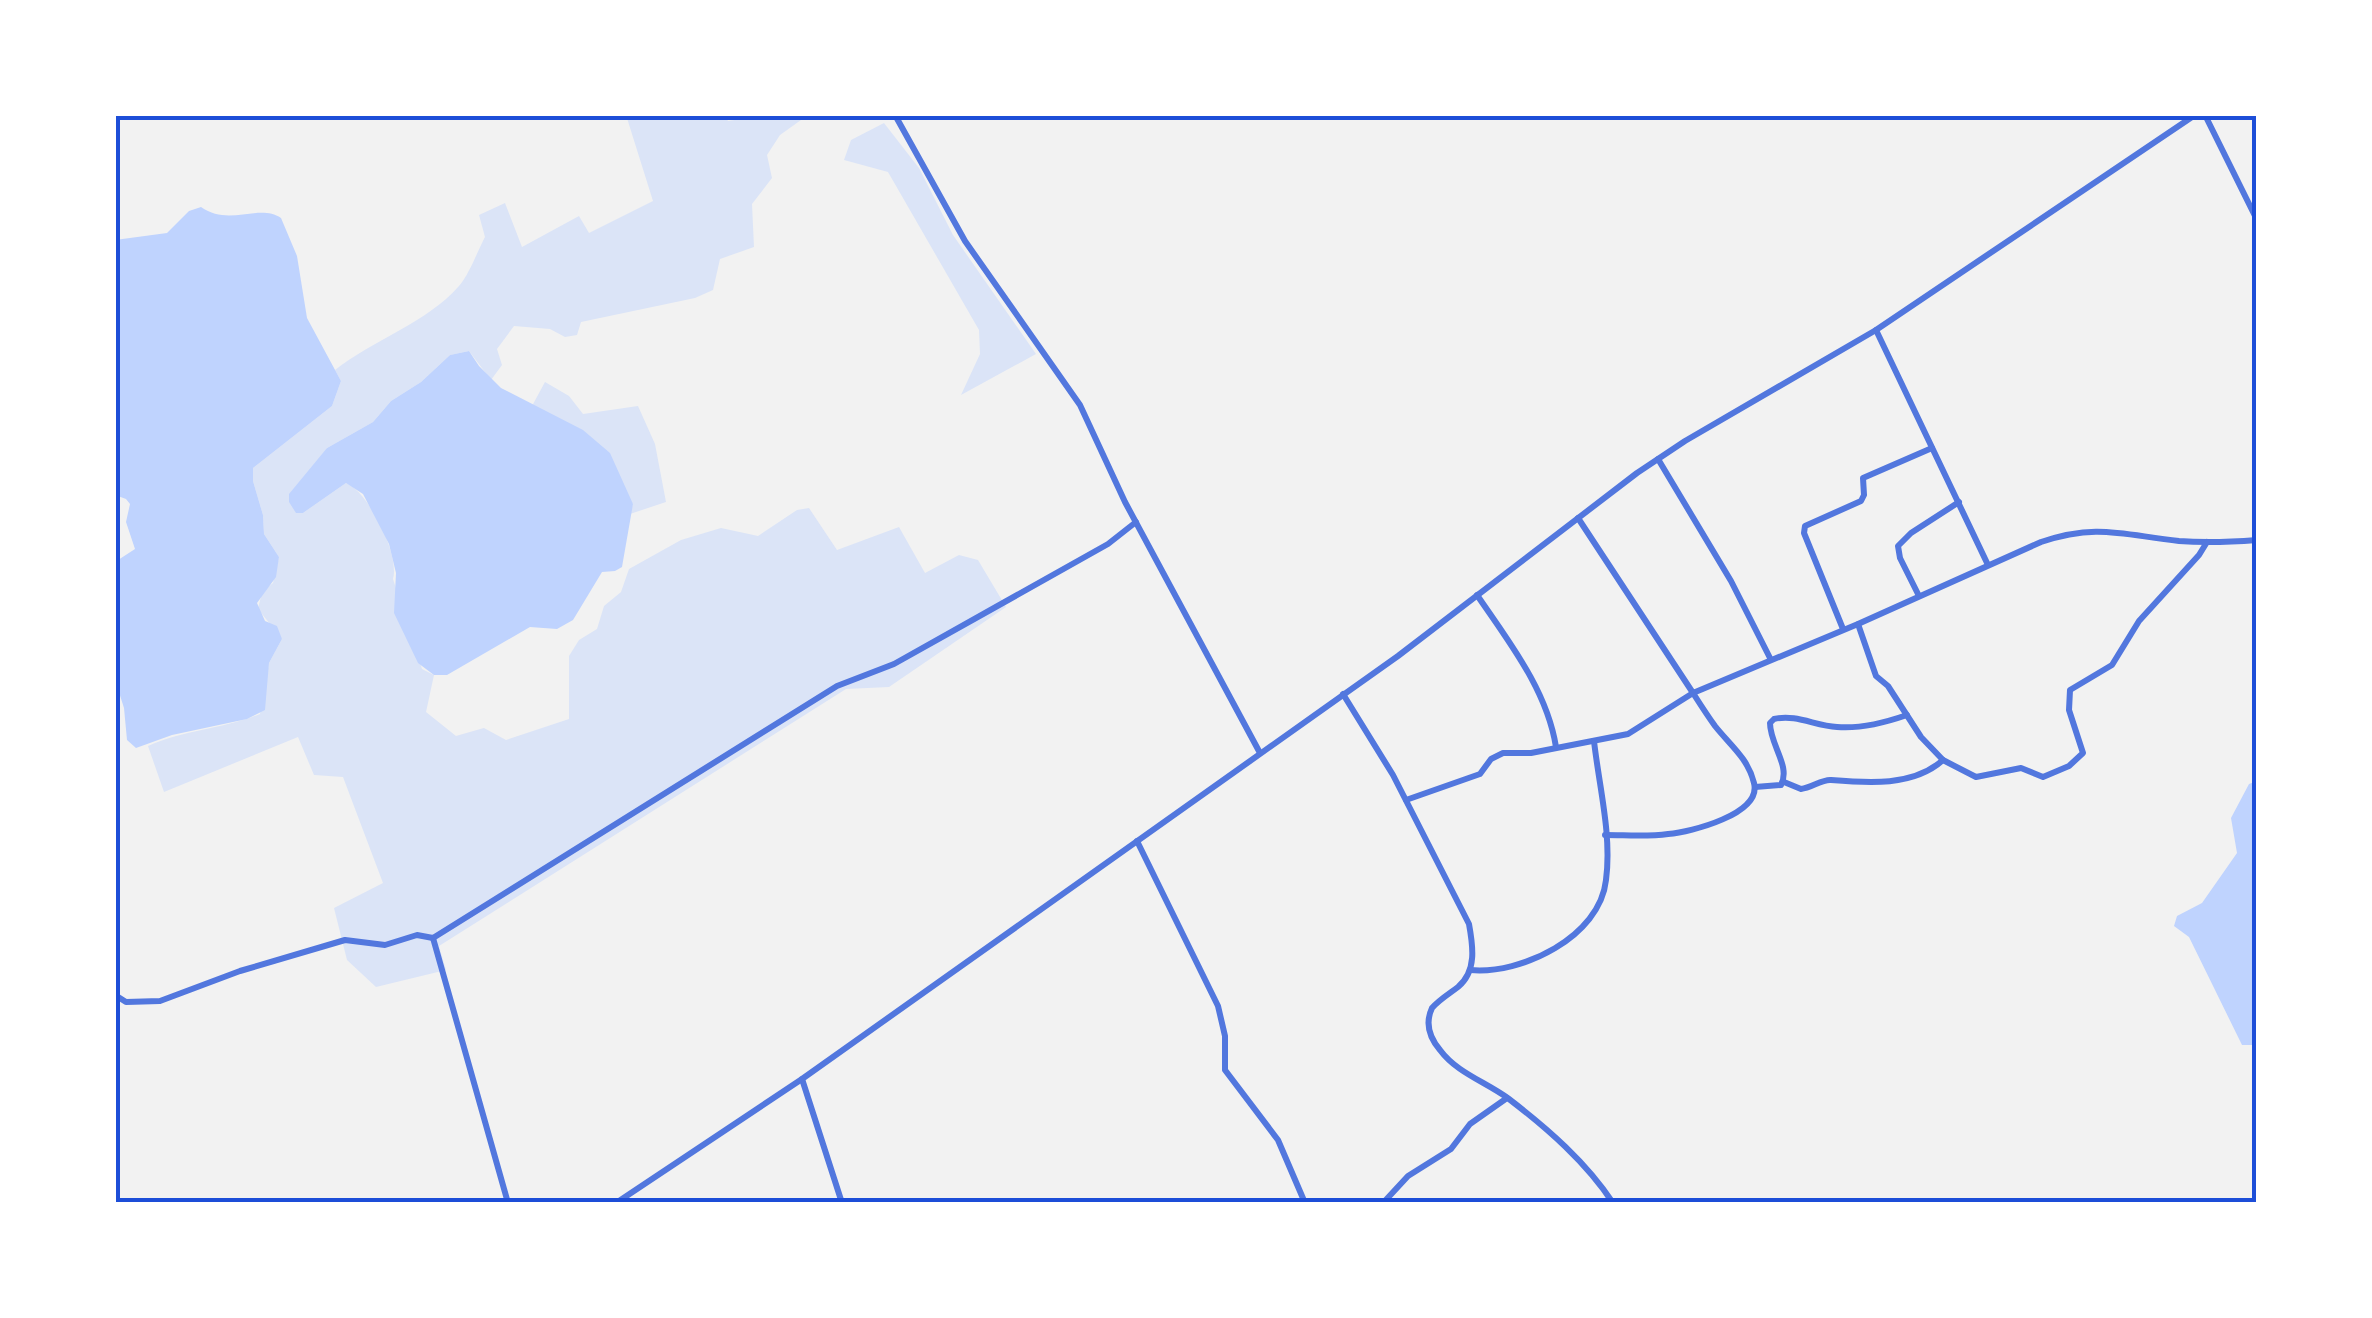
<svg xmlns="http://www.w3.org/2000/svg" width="2372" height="1318" font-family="Barlow,sans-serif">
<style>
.green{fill:#dbe4f7}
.water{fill:#bfd3fe}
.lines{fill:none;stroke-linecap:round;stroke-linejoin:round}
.minor{stroke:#5277de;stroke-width:6}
.neatline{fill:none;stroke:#1d4ed8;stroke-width:4}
</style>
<rect width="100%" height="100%" fill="#f2f2f2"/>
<!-- green -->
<g class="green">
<path d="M626 115H725L728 121 766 115H808L780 135 767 155 772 178 752 204 754 247 720 259 713 290 695 298 581 322 577 335 565 337 550 329 514 326 497 349 502 365 491 380 469 351 450 355 421 382 391 401 373 422 327 448 303 513 346 483C369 492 400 555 393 579L422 669 434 675 426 712 456 736 484 728 506 740 569 719V656L579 640 597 629 604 606 621 592 629 569 681 540 721 528 758 536 797 510 809 508 837 550 899 527 925 573 959 555 978 560 1006 607 889 687 846 689 439 946 446 970 376 987 347 960 334 908 383 883 343 777 314 775 298 737 164 792 148 746C184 730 223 729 260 714L269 663 282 639 258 609 262 592 273 583 279 557 264 534 263 515 253 481V468L332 406 341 381 335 370C373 340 428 322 459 286 470 273 477 252 485 237L479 215 505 203 522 247 579 216 589 233 653 201Z"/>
<polygon points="884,123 919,168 953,235 1036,354 961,395 980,354 979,330 888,172 844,160 851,140"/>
<polygon points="545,382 569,396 583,414 638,406 655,444 666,502 630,514 633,504 556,419 532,406"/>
</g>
<!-- water -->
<g class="water">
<path d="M201 207C229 227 259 203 281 218L297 256 307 318 341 381 332 406 253 468V481L263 515 264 534 279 557 276 577 257 603 265 621 277 626 282 639 269 663 265 710 247 719 172 735 136 748 127 740 124 708 116 683 115 562 135 549 126 522 130 504 126 499 115 495V240L167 233 189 211Z"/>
<polygon points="469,351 479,366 501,388 583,430 610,453 633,504 622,567 615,571 602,572 573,620 557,629 530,627 447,675 434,675 418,663 394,613 396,573 389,544 363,494 346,483 303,513 296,513 289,502 289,494 327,448 373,422 391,401 421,382 450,355"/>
<polygon points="2257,781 2257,1045 2242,1045 2189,937 2174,926 2177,916 2202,903 2237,853 2231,818 2249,784"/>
</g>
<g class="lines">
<!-- minor -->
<g class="minor">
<polyline points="895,115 965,241 1080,405 1125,502 1260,753"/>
<polyline points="2205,115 2257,220"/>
<polyline points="1876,330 1988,565"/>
<polyline points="1658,459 1731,581 1770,658"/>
<path d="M1578 518 1693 693 1858 624 2041 542C2097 523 2123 535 2179 541 2205 543 2231 542 2257 540"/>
<polyline points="1918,594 1900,558 1898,546 1911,533 1959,502"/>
<path d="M1477 595C1509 642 1547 690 1556 747"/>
<polyline points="1858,624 1876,676 1888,686 1921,737 1943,760 1976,777 2021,768 2043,777 2069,766 2083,753 2069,710 2070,690 2112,665 2139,621 2199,555 2207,542"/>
<polyline points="1843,629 1804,533 1805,526 1861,501 1864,495 1863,478 1932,448"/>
<path d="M1343 694 1393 775 1469 924C1473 946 1477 971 1458 987 1449 994 1440 999 1432 1008 1425 1023 1429 1037 1440 1050 1457 1073 1486 1082 1509 1099 1548 1129 1586 1162 1613 1203"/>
<path d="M1784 782 1801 789C1811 788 1821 780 1830 780 1867 783 1913 787 1943 760"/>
<path d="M1755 787 1781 785C1791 766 1770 745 1770 723L1774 719C1797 714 1815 726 1837 727 1861 729 1884 723 1907 715"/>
<path d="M1406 800 1480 774 1491 759 1503 753H1531L1628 734 1693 693C1700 704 1707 715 1715 726 1730 745 1748 758 1754 783 1762 814 1691 832 1668 834 1647 837 1626 835 1605 835"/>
<polyline points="1137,841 1218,1006 1225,1036 1225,1070 1278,1140 1305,1203"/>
<polyline points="433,938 508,1203"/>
<path d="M1470 970C1521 975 1600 937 1606 880 1612 835 1599 786 1594 741"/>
<polyline points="115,995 126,1002 160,1001 240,971 345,940 385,945 417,935 433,938 837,686 894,664 1108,544 1136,522"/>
<polyline points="802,1079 842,1203"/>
<polyline points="616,1203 802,1079 1398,656 1637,473 1685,441 1876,330 2195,115"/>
<polyline points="1383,1203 1408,1176 1451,1149 1470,1124 1507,1098"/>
</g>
</g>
<!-- border -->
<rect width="2372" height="1318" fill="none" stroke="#ffffff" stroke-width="235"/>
<rect x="118" y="118" width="2136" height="1082" class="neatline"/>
</svg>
